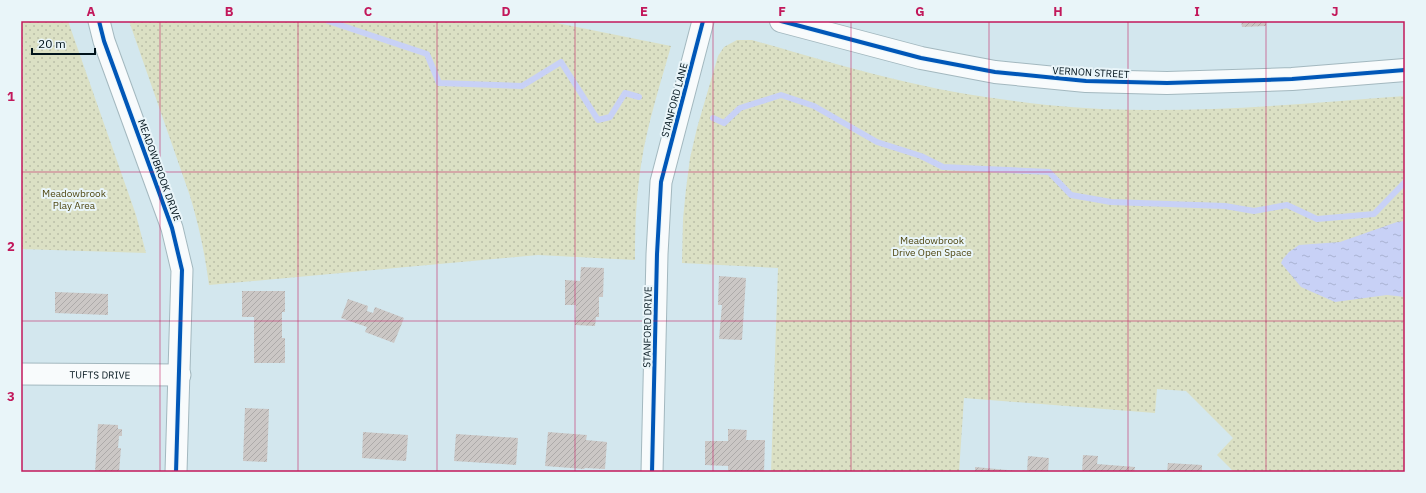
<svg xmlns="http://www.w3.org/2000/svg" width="1426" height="493" font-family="'IBM Plex Sans',sans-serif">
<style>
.park{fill:url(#park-dots)}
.water{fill:url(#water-ripples)}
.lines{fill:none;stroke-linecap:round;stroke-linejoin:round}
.stream{stroke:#c8d1f6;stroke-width:6}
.building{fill:url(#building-hatch)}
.street-casing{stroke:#a3b8bf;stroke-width:23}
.secondary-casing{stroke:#a3b8bf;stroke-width:24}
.street{stroke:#f8fbfc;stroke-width:21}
.secondary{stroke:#f8fbfc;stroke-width:22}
.cycleway-casing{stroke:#e9f5f9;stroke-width:6}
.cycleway{stroke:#0057b8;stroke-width:4}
.grid{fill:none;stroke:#c2185b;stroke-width:1;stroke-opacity:0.55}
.labels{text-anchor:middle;stroke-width:4;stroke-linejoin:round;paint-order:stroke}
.street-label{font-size:10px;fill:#00131b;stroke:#e9f5f9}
.park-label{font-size:10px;fill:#4d450f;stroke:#e9f5f9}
.neatline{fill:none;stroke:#c2185b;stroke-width:1.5}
.grid-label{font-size:13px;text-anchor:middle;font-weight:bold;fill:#c2185b}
</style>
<defs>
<pattern id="park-dots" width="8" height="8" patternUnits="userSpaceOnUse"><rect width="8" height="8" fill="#dbe0c4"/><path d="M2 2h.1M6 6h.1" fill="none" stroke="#babfa8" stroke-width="1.8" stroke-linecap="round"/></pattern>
<pattern id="water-ripples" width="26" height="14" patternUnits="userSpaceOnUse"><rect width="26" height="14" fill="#c8d1f6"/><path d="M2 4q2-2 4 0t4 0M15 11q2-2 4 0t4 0" fill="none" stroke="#aab3d2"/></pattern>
<pattern id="building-hatch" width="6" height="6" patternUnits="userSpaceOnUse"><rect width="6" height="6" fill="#cbc7c5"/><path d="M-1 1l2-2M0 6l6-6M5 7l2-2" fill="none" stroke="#adaaa9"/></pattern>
</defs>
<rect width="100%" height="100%" fill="#d3e7ee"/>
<!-- park -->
<g class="park">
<polygon points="21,21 68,21 136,215 146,253 21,249"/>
<path d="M129 21H361L363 23 402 21H547L671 46C660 85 647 125 641 165 636 197 635 228 635 260L538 255 209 285C205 254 199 226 190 196Z"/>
<path d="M737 40H752C798 53 843 67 890 78 941 91 994 99 1047 105 1166 117 1286 105 1405 96V472H1234L1217 455 1233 438 1186 391 1157 389 1155 413 964 398 959 472H771L778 268 682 263 683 219 686 189 690 158 697 128 718 56 724 47Z"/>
</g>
<!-- water -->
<polygon class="water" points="1405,221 1405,297 1387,295 1335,302 1301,287 1281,263 1283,259 1289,252 1299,245 1340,242 1397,222"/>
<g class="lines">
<!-- stream -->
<g class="stream">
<polyline points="328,21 427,54 439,83 522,86 561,62 598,120 610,117 625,93 639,97"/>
<polyline points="713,118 724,123 740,108 781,95 814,106 877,142 921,156 943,167 1049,172 1071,195 1111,202 1225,206 1254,211 1287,205 1317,219 1374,214 1405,182"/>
</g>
</g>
<!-- building -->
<g class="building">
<polygon points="1241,21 1266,21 1266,26 1242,27"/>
<polygon points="581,267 604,268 603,297 599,297 599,317 596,317 595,326 575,325 576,305 565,305 565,280 580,281"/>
<polygon points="719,276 746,278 742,340 719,339 722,305 718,305"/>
<polygon points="242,291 285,291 285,312 282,312 282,338 285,338 285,363 254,363 254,317 242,317"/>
<polygon points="55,292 108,294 108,315 55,313"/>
<polygon points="348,299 368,306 367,311 373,313 375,307 404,318 394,343 365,332 367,327 341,318"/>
<polygon points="245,408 269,409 267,462 243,461"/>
<polygon points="98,424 118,425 118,429 122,429 122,436 119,436 118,448 121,448 119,472 95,472"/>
<polygon points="728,429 747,430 746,440 765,440 764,472 728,472 728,466 705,465 705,441 728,441"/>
<polygon points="363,432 408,435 406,461 362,458"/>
<polygon points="548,432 587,435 586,440 607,442 605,469 585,468 584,469 545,466"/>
<polygon points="456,434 518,438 516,465 454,461"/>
<polygon points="1083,455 1098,456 1097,464 1135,467 1134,472 1082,472"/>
<polygon points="1028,456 1049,458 1048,472 1027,472"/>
<polygon points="1168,463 1202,465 1202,472 1167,472"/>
<polygon points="975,467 1019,471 1019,472 975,472"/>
</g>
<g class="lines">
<!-- street casing -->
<g class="street-casing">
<g id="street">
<polyline points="99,21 104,41 172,228 182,270 176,472"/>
<path id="s1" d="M21 374 180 375"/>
<polyline points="652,472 657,254 661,182 703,21"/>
</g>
</g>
<!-- secondary casing -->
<g class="secondary-casing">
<polyline id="secondary" points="781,21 921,58 995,72 1086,81 1167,83 1233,81 1292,79 1405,70"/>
</g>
<!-- street -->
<use href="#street" class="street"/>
<!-- secondary -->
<use href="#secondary" class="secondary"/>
<!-- cycleway casing -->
<g class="cycleway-casing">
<g id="cycleway">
<polyline points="99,21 104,41 172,228 182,270 176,472"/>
<polyline points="781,21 921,58 995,72 1086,81 1167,83 1233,81 1292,79 1405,70"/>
<polyline points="652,472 657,254 661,182 703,21"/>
</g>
</g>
<!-- cycleway -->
<use href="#cycleway" class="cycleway"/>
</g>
<!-- grid -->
<path class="grid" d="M160 21V472M298 21V472M437 21V472M575 21V472M713 21V472M851 21V472M989 21V472M1128 21V472M1266 21V472M21 172H1405M21 321H1405"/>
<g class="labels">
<!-- street labels -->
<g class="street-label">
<text transform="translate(1091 72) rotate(3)" y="4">VERNON STREET</text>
<text transform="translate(674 100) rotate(-75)" y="4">STANFORD LANE</text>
<text transform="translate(160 170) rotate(70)" y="4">MEADOWBROOK DRIVE</text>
<text transform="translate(647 327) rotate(-89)" y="4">STANFORD DRIVE</text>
<text dy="4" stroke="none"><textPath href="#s1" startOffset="79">TUFTS DRIVE</textPath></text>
</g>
<!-- park labels -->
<g class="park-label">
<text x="74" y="197">Meadowbrook<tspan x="74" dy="12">Play Area</tspan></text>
<text x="932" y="244">Meadowbrook<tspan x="932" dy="12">Drive Open Space</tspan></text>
</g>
</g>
<!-- border -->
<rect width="1426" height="493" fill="none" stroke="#e9f5f9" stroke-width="44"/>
<!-- scale -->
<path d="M32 48v6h63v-6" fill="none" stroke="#00131b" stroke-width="2"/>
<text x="38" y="48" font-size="12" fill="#00131b" stroke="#e9f5f9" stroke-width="3" paint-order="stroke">20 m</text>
<rect x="22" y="22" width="1382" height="449" class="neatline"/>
<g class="grid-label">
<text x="91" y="16">A</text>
<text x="229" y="16">B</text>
<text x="368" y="16">C</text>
<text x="506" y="16">D</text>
<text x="644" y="16">E</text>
<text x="782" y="16">F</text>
<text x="920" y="16">G</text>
<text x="1058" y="16">H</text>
<text x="1197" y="16">I</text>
<text x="1335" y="16">J</text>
<text x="11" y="101">1</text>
<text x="11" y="251">2</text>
<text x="11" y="401">3</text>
</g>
</svg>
